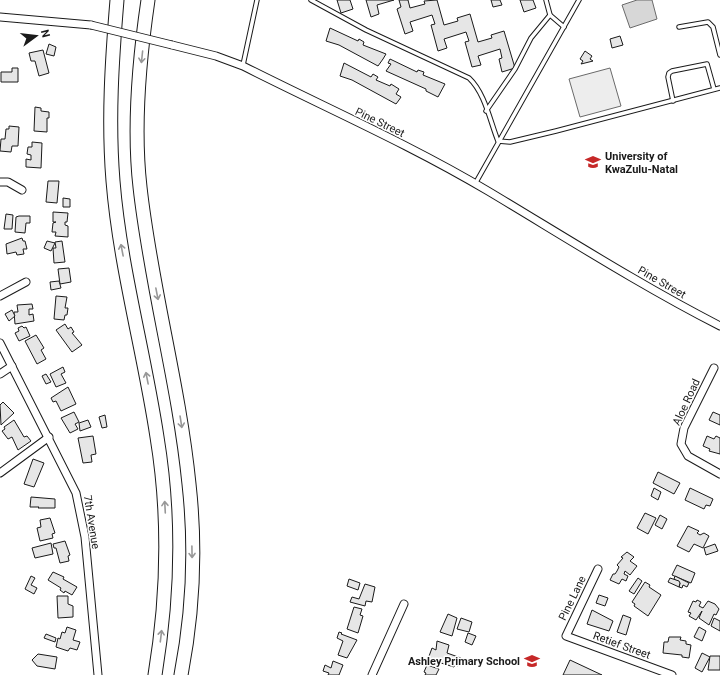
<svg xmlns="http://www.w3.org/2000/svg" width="720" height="675" font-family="Roboto,sans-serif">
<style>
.built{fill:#ededed;stroke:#6a6a6a}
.water{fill:#d7d7d7;stroke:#6a6a6a}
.building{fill:#e6e6e6;stroke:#1a1a1a}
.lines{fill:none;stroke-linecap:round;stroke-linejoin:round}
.service-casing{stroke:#1a1a1a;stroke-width:5.5}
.minor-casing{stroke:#1a1a1a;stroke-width:9}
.motorway-casing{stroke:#1a1a1a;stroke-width:15}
.service{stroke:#fff;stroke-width:3.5}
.minor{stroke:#fff;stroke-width:7}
.motorway{stroke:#fff;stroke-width:13}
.minor-bridge-casing{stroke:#1a1a1a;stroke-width:9;stroke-linecap:butt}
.minor-bridge{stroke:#fff;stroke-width:7}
.oneway{stroke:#989898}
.labels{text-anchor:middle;stroke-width:3;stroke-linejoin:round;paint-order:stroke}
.street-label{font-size:11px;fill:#1a1a1a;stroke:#fff}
.poi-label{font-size:11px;font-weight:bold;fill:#1a1a1a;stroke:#fff;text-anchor:start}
</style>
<rect width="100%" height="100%" fill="#fff"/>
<!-- built -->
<polygon class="built" points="610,68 621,106 580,117 569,79"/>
<!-- water -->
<polygon class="water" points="637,0 652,0 657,19 630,28 622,5"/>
<!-- building -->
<g class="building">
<polygon points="337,0 350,0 353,9 341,13"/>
<polygon points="366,0 394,0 377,5 379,14 371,17"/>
<polygon points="399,0 408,0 410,8 425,4 424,1 437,0 444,25 458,21 457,18 470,14 478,42 492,38 491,35 504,31 515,68 502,72 499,59 502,58 500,49 478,56 481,65 472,67 465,42 469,41 466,32 444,39 447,48 438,51 431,25 435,24 432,15 410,22 413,31 405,34 397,9 401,7"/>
<polygon points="491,0 500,0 502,5 493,7"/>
<polygon points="520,0 533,0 536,8 524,12"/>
<polygon points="330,28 358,41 359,39 364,42 363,45 386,54 383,59 378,66 339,45 326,41"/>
<polygon points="620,36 623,45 612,48 610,39"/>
<polygon points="49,44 56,47 54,56 46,54"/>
<polygon points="43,50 49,73 39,76 35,61 31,61 29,53"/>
<polygon points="585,51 592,56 590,59 593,61 581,64 583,61 580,59"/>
<polygon points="390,59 417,72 418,70 424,72 423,75 445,84 438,97 426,91 426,89 386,71 391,64 388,63"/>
<polygon points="344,63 371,77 373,74 378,77 376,80 390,86 391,84 399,89 396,94 401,97 399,100 396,104 352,80 340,76"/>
<polygon points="12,68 18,68 18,82 1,82 1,72 12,72"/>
<polygon points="35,107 41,108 41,111 49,112 49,118 47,118 47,132 34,131"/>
<polygon points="9,126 19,127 18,146 12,146 11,152 0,151 1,139 5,139 6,129 9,129"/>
<polygon points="32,142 42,143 41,168 26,167 26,159 31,160 31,155 27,154 28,147 32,147"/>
<polygon points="48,181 59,181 57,203 46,202"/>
<polygon points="63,198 70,199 70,207 63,207"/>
<polygon points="53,212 68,213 67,222 65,222 65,225 68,226 68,237 55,236 56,232 52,232 53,223 56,222 53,222"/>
<polygon points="6,214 13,215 12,229 4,229"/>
<polygon points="19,216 30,216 30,223 26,223 25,233 15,232 16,217"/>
<polygon points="22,238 23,241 25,241 27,249 23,249 24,254 17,255 16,252 7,254 6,244"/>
<polygon points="47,241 55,243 51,251 44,248"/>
<polygon points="62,241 65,262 54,263 53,248 56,248 55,242"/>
<polygon points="69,268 71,282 60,284 58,269"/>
<polygon points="59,281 61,288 51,290 50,282"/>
<polygon points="56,296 67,297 65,308 68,308 67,315 65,315 64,320 54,319"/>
<polygon points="32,304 33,309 29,309 29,315 33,314 34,321 15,324 14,312 18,312 17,305"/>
<polygon points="12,310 15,316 9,321 5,314"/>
<polygon points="65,324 68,329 71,327 74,332 72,333 82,345 72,352 56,330"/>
<polygon points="22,326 24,328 26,327 30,336 19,341 15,333 19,331 18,328"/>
<polygon points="36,335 44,348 41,350 46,359 37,364 25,341"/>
<polygon points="63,367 65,372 61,374 66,383 56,387 50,374"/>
<polygon points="46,374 51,382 46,384 42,376"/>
<polygon points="68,387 76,404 61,411 56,401 53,402 51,398"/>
<polygon points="3,402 14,413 1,425 0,405"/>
<polygon points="74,412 79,422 75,424 78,429 70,433 61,418"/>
<polygon points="713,412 720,415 720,425 709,420"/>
<polygon points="105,415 107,427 102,428 99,417"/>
<polygon points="14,420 24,437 27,436 31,441 18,450 12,437 8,439 2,431 5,429 4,427"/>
<polygon points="88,420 91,427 80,431 79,423"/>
<polygon points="93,436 96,454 91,455 92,462 83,463 78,438"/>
<polygon points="707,436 714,439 716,436 720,438 720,454 709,451 710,449 703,446"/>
<polygon points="33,459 44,463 34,487 24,484"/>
<polygon points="658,472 680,483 674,494 653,483"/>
<polygon points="654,488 661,492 658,500 651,496"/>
<polygon points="690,488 713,499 710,506 706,505 704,509 685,500"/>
<polygon points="31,497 55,499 55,508 38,508 39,507 30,507"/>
<polygon points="645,513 656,518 648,534 637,528"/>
<polygon points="660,515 667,519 662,529 655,525"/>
<polygon points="50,518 55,533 52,534 53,538 40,541 37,528 41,527 40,520"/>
<polygon points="688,526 699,531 697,533 700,535 704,533 709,536 703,548 694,544 689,552 677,546"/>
<polygon points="65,541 70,555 68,556 69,561 60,563 56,548 54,548 53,544"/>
<polygon points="51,543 53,554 35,558 32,548"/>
<polygon points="715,544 718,551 706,555 704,548"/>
<polygon points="627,552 634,557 630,561 637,566 630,575 625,571 624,574 628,576 626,581 622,579 619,584 610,580 613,574 615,574 617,571 619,567 617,565 623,558 621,557"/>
<polygon points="677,565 695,573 691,583 672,575"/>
<polygon points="53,572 64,577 63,579 77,587 72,595 65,591 64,593 60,590 61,588 48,580"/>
<polygon points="31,576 35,578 31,585 37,588 34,594 25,589"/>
<polygon points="675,576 689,583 687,587 683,585 682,588 679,587 680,583 674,579"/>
<polygon points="638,578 642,581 634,594 629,591"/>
<polygon points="670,578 679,581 680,583 679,587 668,582"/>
<polygon points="349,579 360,583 358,590 347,586"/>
<polygon points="645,582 650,585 649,587 661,595 648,616 634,606 635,604 632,602"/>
<polygon points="365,584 375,587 372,602 366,601 365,606 350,602 352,597 359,599"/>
<polygon points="599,595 608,598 605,606 596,603"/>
<polygon points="57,596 68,596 68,604 73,606 73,617 58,618"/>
<polygon points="697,600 701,602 699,606 703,608 708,601 715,604 719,609 716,615 714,614 709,625 699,618 702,611 696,620 689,616 691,613 688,612 693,601 696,602"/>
<polygon points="354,607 362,609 360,615 363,616 358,633 347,629"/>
<polygon points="592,610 613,621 609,631 587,624"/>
<polygon points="448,614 457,618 452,636 440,632"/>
<polygon points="623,615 631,618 626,635 617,632"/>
<polygon points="461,618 472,622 469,632 457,629"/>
<polygon points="714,618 720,621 720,631 711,626"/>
<polygon points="67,627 76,630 73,640 80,642 77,650 70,648 68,651 56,647 58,638 60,639 62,632 65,633"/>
<polygon points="699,627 706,631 702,641 694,637"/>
<polygon points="339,632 342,633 341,634 357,640 347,658 338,655 343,641 337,638"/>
<polygon points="468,633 476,636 472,645 465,642"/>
<polygon points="46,634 56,638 55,642 44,638"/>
<polygon points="669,637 681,637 680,640 686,641 686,644 691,645 689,658 682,657 682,655 663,653 664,642 668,642"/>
<polygon points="437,641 449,645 447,653 461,658 458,666 455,665 454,667 428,659 432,648 436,650"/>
<polygon points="702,653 710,657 702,672 695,668"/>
<polygon points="38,654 57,657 55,669 37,666 32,660"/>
<polygon points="710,656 720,656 720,670 708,670"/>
<polygon points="570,660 602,675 563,675"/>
<polygon points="333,661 343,665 339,675 328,675 329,673 323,671 325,665 331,668"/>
<polygon points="427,665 439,669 436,675 425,675 426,673 424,672"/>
</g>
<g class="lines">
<!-- service casing -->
<g class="service-casing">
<g id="service">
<path d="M311 0 366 30 469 78C485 93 490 121 498 141L510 142 556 131 720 88"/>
<polyline points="546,0 550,15 564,27"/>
<polyline points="679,27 708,22 713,27 720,55"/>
<polyline points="243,65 257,0"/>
<polyline points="673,101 668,77 669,73 672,71 707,64 714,89"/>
<polyline points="486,111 515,69 531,38 550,15"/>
<polyline points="475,184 579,0"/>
</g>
</g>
<!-- minor casing -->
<g class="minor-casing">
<g id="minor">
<polyline points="0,17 91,25"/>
<path d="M172 45 216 56 243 66C324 107 409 144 488 191 565 237 640 285 720 326"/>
<polyline points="0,182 8,182 22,190"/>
<polyline points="0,296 26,282"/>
<polyline points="0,343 76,493 85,537 98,675"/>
<polyline points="714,368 684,428 681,444 688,456 720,474"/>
<polyline points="0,374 12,366"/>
<polyline points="0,473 49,437"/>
<polyline points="598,569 566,636 672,675"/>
<polyline points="372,675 404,604"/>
</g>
</g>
<!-- motorway casing -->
<g class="motorway-casing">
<g id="motorway">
<path d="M117 0C112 60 108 120 113 181 120 267 144 351 157 437 170 516 168 596 155 675"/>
<path d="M148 0C139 61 133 126 140 187 151 287 179 384 189 484 196 547 193 613 181 675"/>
</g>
</g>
<!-- service -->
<use href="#service" class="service"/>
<!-- minor -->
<use href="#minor" class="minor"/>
<!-- motorway -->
<use href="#motorway" class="motorway"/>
<!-- minor-bridge casing -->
<g class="minor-bridge-casing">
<polyline id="minor-bridge" points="91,25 172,45"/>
</g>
<!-- minor-bridge -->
<use href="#minor-bridge" class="minor-bridge"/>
</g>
<!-- one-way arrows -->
<defs><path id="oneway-shaft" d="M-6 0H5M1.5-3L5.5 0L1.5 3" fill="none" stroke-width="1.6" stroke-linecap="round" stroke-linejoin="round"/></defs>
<g class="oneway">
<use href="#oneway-shaft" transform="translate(142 57) rotate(96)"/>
<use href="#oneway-shaft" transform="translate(122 250) rotate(-101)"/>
<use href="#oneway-shaft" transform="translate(157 294) rotate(79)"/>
<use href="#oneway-shaft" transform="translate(147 378) rotate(-101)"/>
<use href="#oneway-shaft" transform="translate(181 422) rotate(81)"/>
<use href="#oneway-shaft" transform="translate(165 507) rotate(-93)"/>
<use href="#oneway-shaft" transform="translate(192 552) rotate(89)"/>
<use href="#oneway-shaft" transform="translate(161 636) rotate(-83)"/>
</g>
<!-- icons -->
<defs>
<g id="university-bare" transform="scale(1.2)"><path d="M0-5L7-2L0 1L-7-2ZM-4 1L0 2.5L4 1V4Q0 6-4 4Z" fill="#c62828" stroke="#fff" stroke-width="2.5" paint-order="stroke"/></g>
<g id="school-bare" transform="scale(1.2)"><path d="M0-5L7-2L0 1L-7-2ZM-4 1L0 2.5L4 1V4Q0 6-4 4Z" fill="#c62828" stroke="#fff" stroke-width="2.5" paint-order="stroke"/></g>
</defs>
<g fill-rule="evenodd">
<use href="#university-bare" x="593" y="162"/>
<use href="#school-bare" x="532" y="661"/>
</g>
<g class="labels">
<!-- street labels -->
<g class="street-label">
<text transform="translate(380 122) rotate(26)" y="4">Pine Street</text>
<text transform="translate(662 282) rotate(30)" y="4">Pine Street</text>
<text transform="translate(686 402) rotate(-65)" y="4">Aloe Road</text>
<text transform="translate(92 522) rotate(81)" y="4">7th Avenue</text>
<text transform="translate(572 598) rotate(-64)" y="4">Pine Lane</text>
<text transform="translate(622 645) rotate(20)" y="4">Retief Street</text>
</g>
<!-- poi labels -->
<g class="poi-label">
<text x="605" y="160">University of<tspan x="605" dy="13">KwaZulu-Natal</tspan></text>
<text x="520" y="665" text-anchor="end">Ashley Primary School</text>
</g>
</g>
<!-- north arrow -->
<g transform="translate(36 36) rotate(75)" stroke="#ffffff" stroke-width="3" paint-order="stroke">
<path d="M0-3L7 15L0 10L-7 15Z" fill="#1a1a1a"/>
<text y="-6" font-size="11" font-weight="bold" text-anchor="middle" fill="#1a1a1a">N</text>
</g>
</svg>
